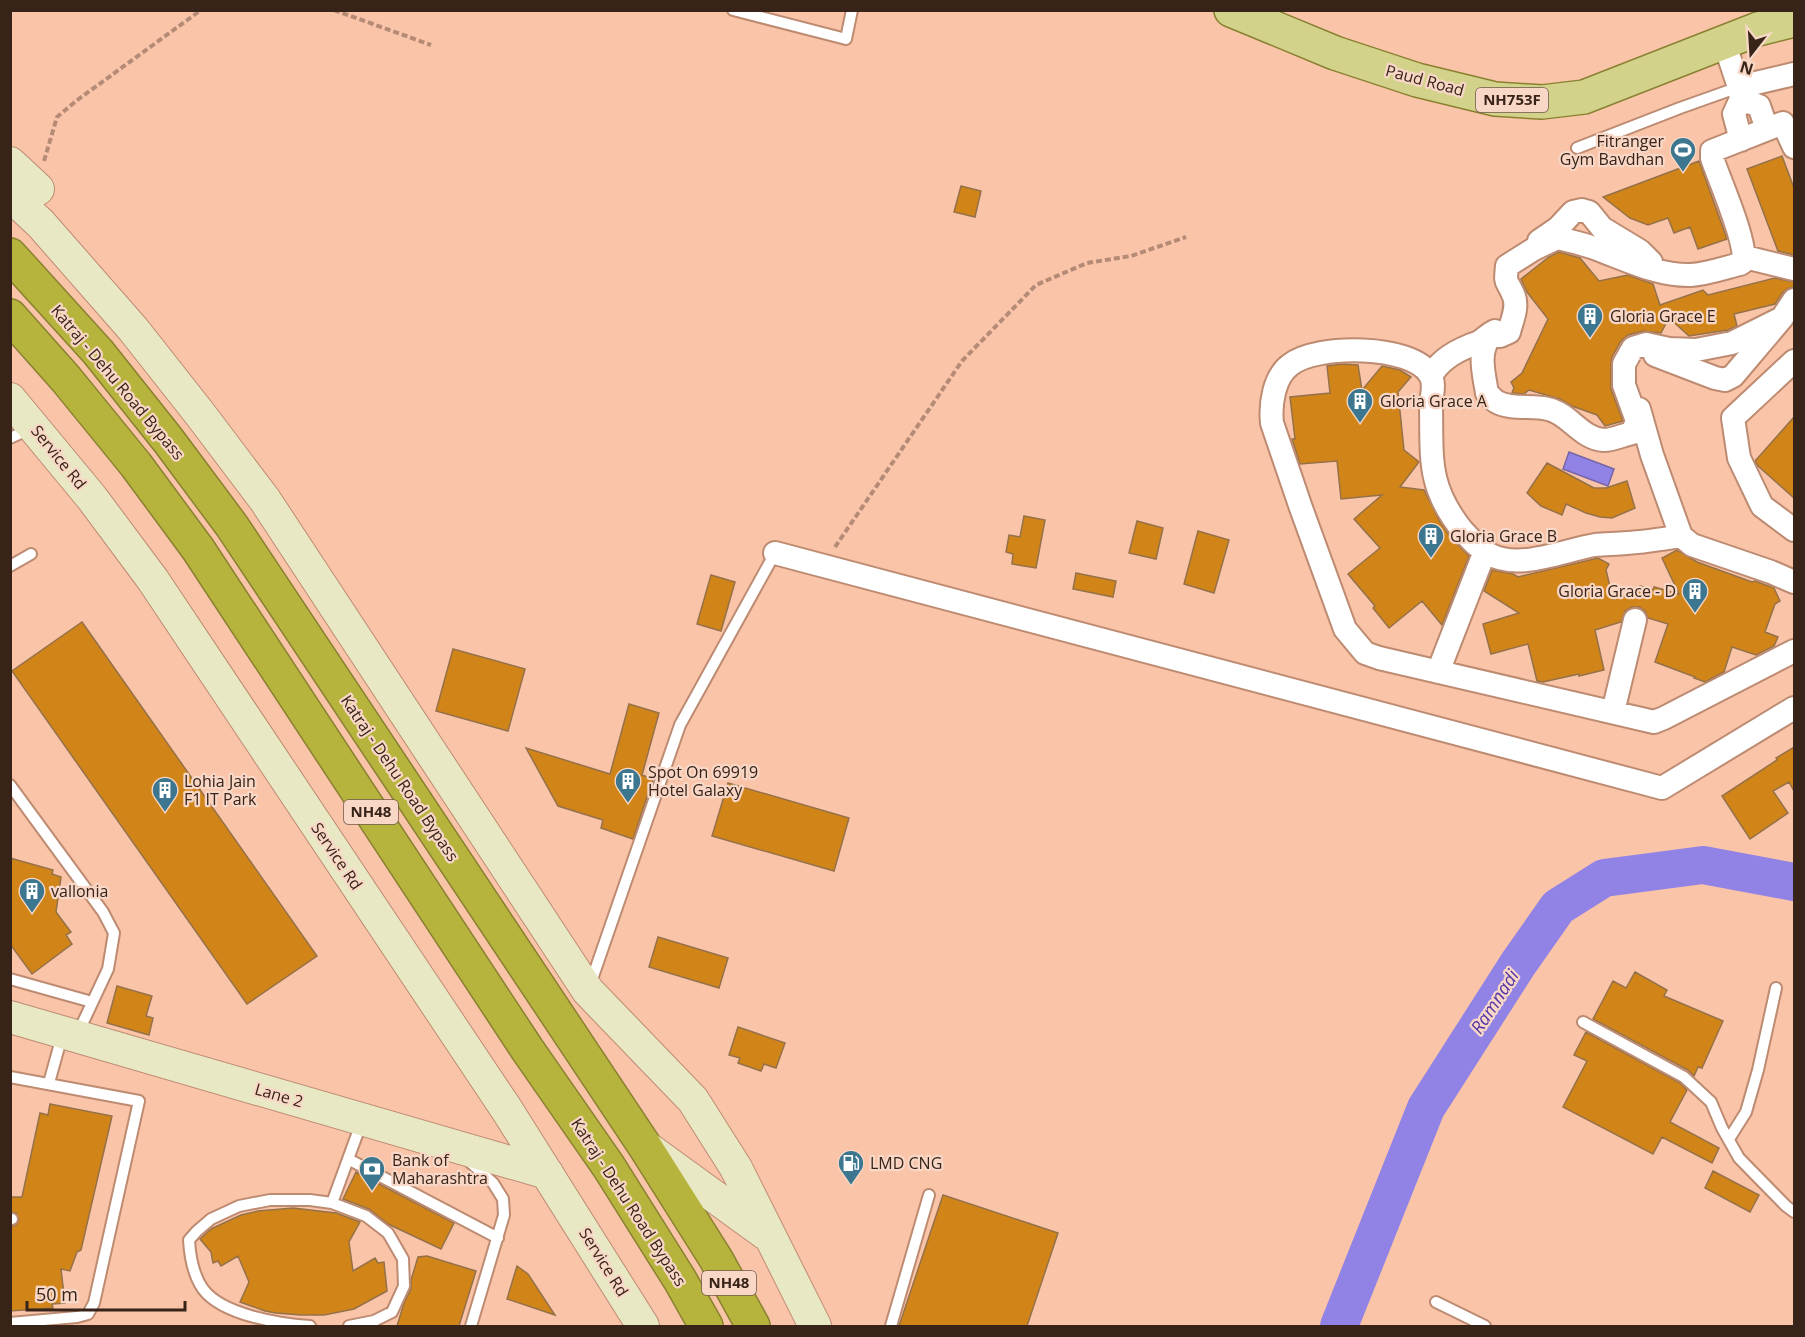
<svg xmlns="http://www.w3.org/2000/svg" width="1805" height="1337" viewBox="0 0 1805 1337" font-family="'Open Sans',sans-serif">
<rect width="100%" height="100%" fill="#fac4a9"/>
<!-- water -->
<path fill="#9182e5" stroke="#7666a8" stroke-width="1.5" d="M1569,452L1614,469L1608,486L1563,469Z"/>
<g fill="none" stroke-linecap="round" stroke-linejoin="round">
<!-- river -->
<path stroke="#9182e5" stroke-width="38" d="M1339,1326L1426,1108L1518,964L1558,907L1604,878L1703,865L1794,882"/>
</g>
<!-- building -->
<path fill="#d18518" stroke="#957149" stroke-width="1.5" d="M1782,156L1794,188V255L1778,251L1747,169Z
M1699,161L1727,239L1698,249L1690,227L1674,233L1668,218L1648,225L1630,218L1603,197Z
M961,186L981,191L975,217L954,212Z
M1559,252L1580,258L1599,281L1628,275L1653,284L1660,305L1703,290L1708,295L1775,278L1794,282V287L1789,288L1783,292L1775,304L1734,314L1737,326L1728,330L1689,336L1669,318L1661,333L1643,331L1628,335L1621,341L1612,357L1611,364V389L1623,421L1605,426L1597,415L1572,406L1560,399L1529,390L1524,394L1512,393L1514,388L1511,382L1522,373L1548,319L1527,292L1521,279L1549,257Z
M1342,364L1358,365L1362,390L1382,366L1400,370L1411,377L1398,392L1404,450L1419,462L1400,487L1424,490L1440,522L1452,539L1469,556L1442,625L1422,601L1389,628L1373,608L1375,606L1348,574L1380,548L1354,519L1382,495L1341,499L1337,461L1300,464L1293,442L1292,439H1295L1290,397L1330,393L1327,366Z
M1794,417V498L1758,466L1755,461Z
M1547,463L1594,488H1606L1627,481L1635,508L1612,518L1600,517L1586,513L1566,504L1562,515L1541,506L1527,493Z
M1024,516L1045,520L1036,568L1012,564L1013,554L1006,552L1009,535L1020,537Z
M1137,521L1163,528L1156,559L1129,553Z
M1198,531L1229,540L1214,593L1184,584Z
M1677,550L1697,562L1752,582L1755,581L1774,588L1780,601L1775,604L1765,632L1778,637L1774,646L1756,655L1732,647L1724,672L1705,682L1694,678L1695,677L1655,662L1668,624L1648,618L1645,611L1639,607H1632L1625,611L1621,622L1595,630L1604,670L1579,676V674L1543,682L1537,681L1528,644L1491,654L1483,624L1519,613L1484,591L1492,570L1513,574L1518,577L1598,558L1609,564L1606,570L1613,599L1638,593L1640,586L1653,590L1654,587L1679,594L1662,558Z
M1076,573L1116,581L1113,597L1073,589Z
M711,575L735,582L721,631L697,624Z
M82,622L317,956L247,1004L12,671Z
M453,649L525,669L508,731L436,711Z
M629,704L659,713L642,775L653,779L633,839L601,828L603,820L558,806L526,748L610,774Z
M1794,747V791L1789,782L1773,791L1788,813L1750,839L1722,796L1777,760L1776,758Z
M728,783L849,818L834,871L712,836Z
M10,858L53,870L52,874L61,877L56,912L71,932L66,935L72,944L32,974L10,944Z
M658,937L728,958L719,988L649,967Z
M1635,972L1667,990L1664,996L1723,1021L1702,1068L1698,1067L1694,1076L1688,1070L1593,1019L1613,981L1626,988Z
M117,986L152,996L146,1016L153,1018L149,1035L107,1023Z
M738,1027L785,1043L776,1068L764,1064L761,1071L738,1063L740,1058L729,1055Z
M1586,1032L1680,1083L1687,1090L1670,1122L1719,1148L1712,1163L1662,1137L1653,1154L1563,1107L1587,1061L1574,1055Z
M50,1104L112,1116L81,1250L77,1252L70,1271L61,1269L65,1303L52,1304L53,1308L10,1311V1227L16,1225L19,1220L16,1213L10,1212V1197H22L40,1113L48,1115Z
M1713,1171L1759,1195L1750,1212L1705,1188Z
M356,1172L454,1223L441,1249L388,1224L369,1209L343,1199Z
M943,1195L1058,1233L1027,1326H899Z
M293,1208L336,1213L360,1222L349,1242L353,1271L375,1258L378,1263L384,1262L387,1291L354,1309L324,1315H301L276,1313L265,1311L240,1302L249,1282L238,1256L221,1266L218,1261L213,1263L211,1252L200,1239L211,1229L241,1215L258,1211Z
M427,1256L476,1271L459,1326H397L404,1303L411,1289V1280L418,1257Z
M517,1266L528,1274L555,1315L507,1299Z"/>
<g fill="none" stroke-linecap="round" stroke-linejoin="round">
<!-- lane casing -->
<g stroke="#bd8b71" stroke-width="14">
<path id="lane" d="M733,10L846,39L852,10
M1577,148L1680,108L1739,87
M10,438L32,428
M10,566L31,554
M10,785L103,912L114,933L108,969L78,1033
M10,979L92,1002
M590,985L680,725L775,553
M1583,1022L1684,1077L1711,1102L1722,1128L1739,1158L1786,1206L1794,1212
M10,1077L139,1101L94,1303L88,1314L77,1317L10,1323
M49,1083L62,1036
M1729,1139L1746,1112L1758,1070L1776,988
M348,1159L498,1238
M470,1162L493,1183L503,1199L504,1215L471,1326
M332,1203L362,1121
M10,1219H12
M1436,1302L1485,1326
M310,1326C280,1324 222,1315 203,1289C193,1275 190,1257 189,1240L197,1231L211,1219L239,1206L270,1200H310L332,1203L366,1216L388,1233L403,1259L404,1286L392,1312L374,1321L349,1326
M891,1326L929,1195"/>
</g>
<!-- street casing -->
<g stroke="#bd8b71" stroke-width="26">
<path id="street" d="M1724,42L1739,87L1741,99L1734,114L1741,140
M1739,87L1794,74
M1741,99L1759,106L1767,129
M1539,241L1558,228L1573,212L1582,210L1589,212L1602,228L1640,251L1651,262
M1745,257L1794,269
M1782,318L1732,343L1696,350L1669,349L1646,344L1633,348L1624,364V385L1637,421L1632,433C1623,435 1613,440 1604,440C1581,439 1569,413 1548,409C1532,405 1512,410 1497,402C1493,400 1490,395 1487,393C1484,374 1477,351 1491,336H1500L1509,332C1512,320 1519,306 1513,294C1506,278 1505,286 1507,266L1534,249L1557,238C1570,241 1584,244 1597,249C1627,260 1658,276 1691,275C1707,274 1724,268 1740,264L1743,262C1748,244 1719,179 1712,158V151L1783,123L1794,147
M1655,355L1715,378L1725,380L1733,376L1782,318L1794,300
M1794,361L1733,418L1739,458L1762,506L1794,530
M1431,376C1439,361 1454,352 1469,346C1472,344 1476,344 1479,342C1485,339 1488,334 1495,331
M1639,409L1652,455L1681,536L1692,545L1771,572L1794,582
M1681,536C1663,539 1645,542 1627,543C1616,544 1606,544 1595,545C1564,550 1519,571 1489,554C1478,548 1470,539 1462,530C1427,486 1432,458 1431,406C1431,396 1436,384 1430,375C1413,344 1315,344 1290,365C1274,377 1270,404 1272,423L1301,508L1345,629L1365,653L1379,658L1654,722L1664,718L1794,651
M775,553L1662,788L1794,708
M1438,672L1485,551
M1613,712L1635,620"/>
</g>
<!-- secondary casing -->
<g stroke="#bd8b71" stroke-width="34">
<path id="secondary" d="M10,163L38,189
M10,195L41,224L133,329L200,414L265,500L588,991L693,1100L736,1168L815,1326
M10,399L92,498L153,580L507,1110L643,1326
M10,1017L547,1173
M646,1147L766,1234"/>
</g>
<!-- primary casing -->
<g stroke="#8a8130" stroke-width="36">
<path id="primary" d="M1231,10L1335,53L1417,80L1495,99L1542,102L1584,97L1758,29L1794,20"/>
</g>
<!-- highway casing -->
<g stroke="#8a8130" stroke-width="36">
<path id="highway" d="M10,255L98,352L168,440L232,526L644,1145L716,1259L753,1326
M10,316L66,379L136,465L198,549L527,1049L609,1167L680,1280L706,1326"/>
</g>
<!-- path -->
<path stroke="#b58b76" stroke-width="4" stroke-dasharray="6 3" stroke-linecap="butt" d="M334,10L431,45
M44,161L57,117L76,101L201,10
M835,547L962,361L1036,285L1087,263L1131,256L1186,237"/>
<!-- lane -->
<use href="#lane" stroke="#fff" stroke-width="10"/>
<!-- street -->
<use href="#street" stroke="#fff" stroke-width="22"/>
<!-- secondary -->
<use href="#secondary" stroke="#e9e8c5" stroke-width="32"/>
<!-- primary -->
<use href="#primary" stroke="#d3d28b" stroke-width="33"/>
<!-- highway -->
<use href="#highway" stroke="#b6b43d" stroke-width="33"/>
</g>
<!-- icons -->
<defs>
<g id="stadium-pin" transform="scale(1.35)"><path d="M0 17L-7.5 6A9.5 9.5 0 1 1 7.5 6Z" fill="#3c768f" stroke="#f8d7c6"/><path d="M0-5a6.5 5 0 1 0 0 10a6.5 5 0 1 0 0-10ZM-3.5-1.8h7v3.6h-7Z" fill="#fff"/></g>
<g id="building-pin" transform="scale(1.35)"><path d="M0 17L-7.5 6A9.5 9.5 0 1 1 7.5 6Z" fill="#3c768f" stroke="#f8d7c6"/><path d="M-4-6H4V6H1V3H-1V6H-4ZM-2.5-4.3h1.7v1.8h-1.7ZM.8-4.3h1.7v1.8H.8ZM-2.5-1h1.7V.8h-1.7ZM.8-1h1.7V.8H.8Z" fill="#fff"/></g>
<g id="fuel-pin" transform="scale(1.35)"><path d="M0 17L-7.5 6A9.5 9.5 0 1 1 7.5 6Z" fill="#3c768f" stroke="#f8d7c6"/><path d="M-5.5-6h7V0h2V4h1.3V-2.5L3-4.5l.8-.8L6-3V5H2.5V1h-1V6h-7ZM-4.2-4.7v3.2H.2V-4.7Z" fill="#fff"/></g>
<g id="bank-pin" transform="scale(1.35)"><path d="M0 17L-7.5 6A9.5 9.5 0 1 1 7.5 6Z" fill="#3c768f" stroke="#f8d7c6"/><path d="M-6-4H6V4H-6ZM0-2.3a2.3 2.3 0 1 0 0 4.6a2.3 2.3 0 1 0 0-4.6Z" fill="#fff"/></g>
</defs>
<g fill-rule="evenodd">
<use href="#stadium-pin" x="1683" y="150"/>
<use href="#building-pin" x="1590" y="316"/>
<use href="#building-pin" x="1360" y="401"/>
<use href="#building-pin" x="1431" y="536"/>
<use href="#building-pin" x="1695" y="591"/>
<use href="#building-pin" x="628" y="781"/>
<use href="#building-pin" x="165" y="790"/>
<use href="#building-pin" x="32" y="891"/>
<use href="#fuel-pin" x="851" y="1163"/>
<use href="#bank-pin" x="372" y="1169"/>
</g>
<g text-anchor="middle" stroke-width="4.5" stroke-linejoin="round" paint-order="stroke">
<!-- shield labels -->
<g fill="#f8d7c6" stroke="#71594c" stroke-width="1.5">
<rect x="1476" y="88" width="72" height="24" rx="4.5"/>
<rect x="344" y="800" width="54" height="24" rx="4.5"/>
<rect x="702" y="1271" width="54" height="24" rx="4.5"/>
</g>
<g font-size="15" font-weight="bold" fill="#372318">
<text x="1512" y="105">NH753F</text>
<text x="371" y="817">NH48</text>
<text x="729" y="1288">NH48</text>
</g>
<!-- street labels -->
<g font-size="16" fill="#372318" stroke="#f8d7c6">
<text transform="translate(1425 80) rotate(15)" y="6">Paud Road</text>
<text transform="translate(118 382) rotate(50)" y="6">Katraj - Dehu Road Bypass</text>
<text transform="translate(59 457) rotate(51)" y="6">Service Rd</text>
<text transform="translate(400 778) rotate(56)" y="6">Katraj - Dehu Road Bypass</text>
<text transform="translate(337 856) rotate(56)" y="6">Service Rd</text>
<text transform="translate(279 1095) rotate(16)" y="6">Lane 2</text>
<text transform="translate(629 1202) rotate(57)" y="6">Katraj - Dehu Road Bypass</text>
<text transform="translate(604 1262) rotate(58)" y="6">Service Rd</text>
</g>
<!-- poi labels -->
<g font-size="16" fill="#372318" stroke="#f8d7c6" text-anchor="start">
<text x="1664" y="147" text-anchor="end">Fitranger<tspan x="1664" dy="18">Gym Bavdhan</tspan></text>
<text x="1610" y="322">Gloria Grace E</text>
<text x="1380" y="407">Gloria Grace A</text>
<text x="1450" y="542">Gloria Grace B</text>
<text x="1676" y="597" text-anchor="end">Gloria Grace - D</text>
<text x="648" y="778">Spot On 69919<tspan x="648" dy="18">Hotel Galaxy</tspan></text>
<text x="184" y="787">Lohia Jain<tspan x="184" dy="18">F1 IT Park</tspan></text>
<text x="51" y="897">vallonia</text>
<text x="392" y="1166">Bank of<tspan x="392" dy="18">Maharashtra</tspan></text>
<text x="870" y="1169">LMD CNG</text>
</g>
<!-- water labels -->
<g font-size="18" font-style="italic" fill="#5336a8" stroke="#f8d7c6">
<text transform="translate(1495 1002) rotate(-57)" y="6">Ramnadi</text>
</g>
</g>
<!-- border -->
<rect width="1805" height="1337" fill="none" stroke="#372318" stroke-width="24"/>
<!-- north arrow -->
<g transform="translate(1751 54) rotate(197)" stroke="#f8d7c6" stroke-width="4.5" paint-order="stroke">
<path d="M0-4.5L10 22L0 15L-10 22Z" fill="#372318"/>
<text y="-9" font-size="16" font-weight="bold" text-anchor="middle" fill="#372318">N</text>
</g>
<!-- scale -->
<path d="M27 1301v9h158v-9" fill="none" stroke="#372318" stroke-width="3"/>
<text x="36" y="1301" font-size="18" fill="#372318" stroke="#f8d7c6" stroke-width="4.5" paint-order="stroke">50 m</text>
</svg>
